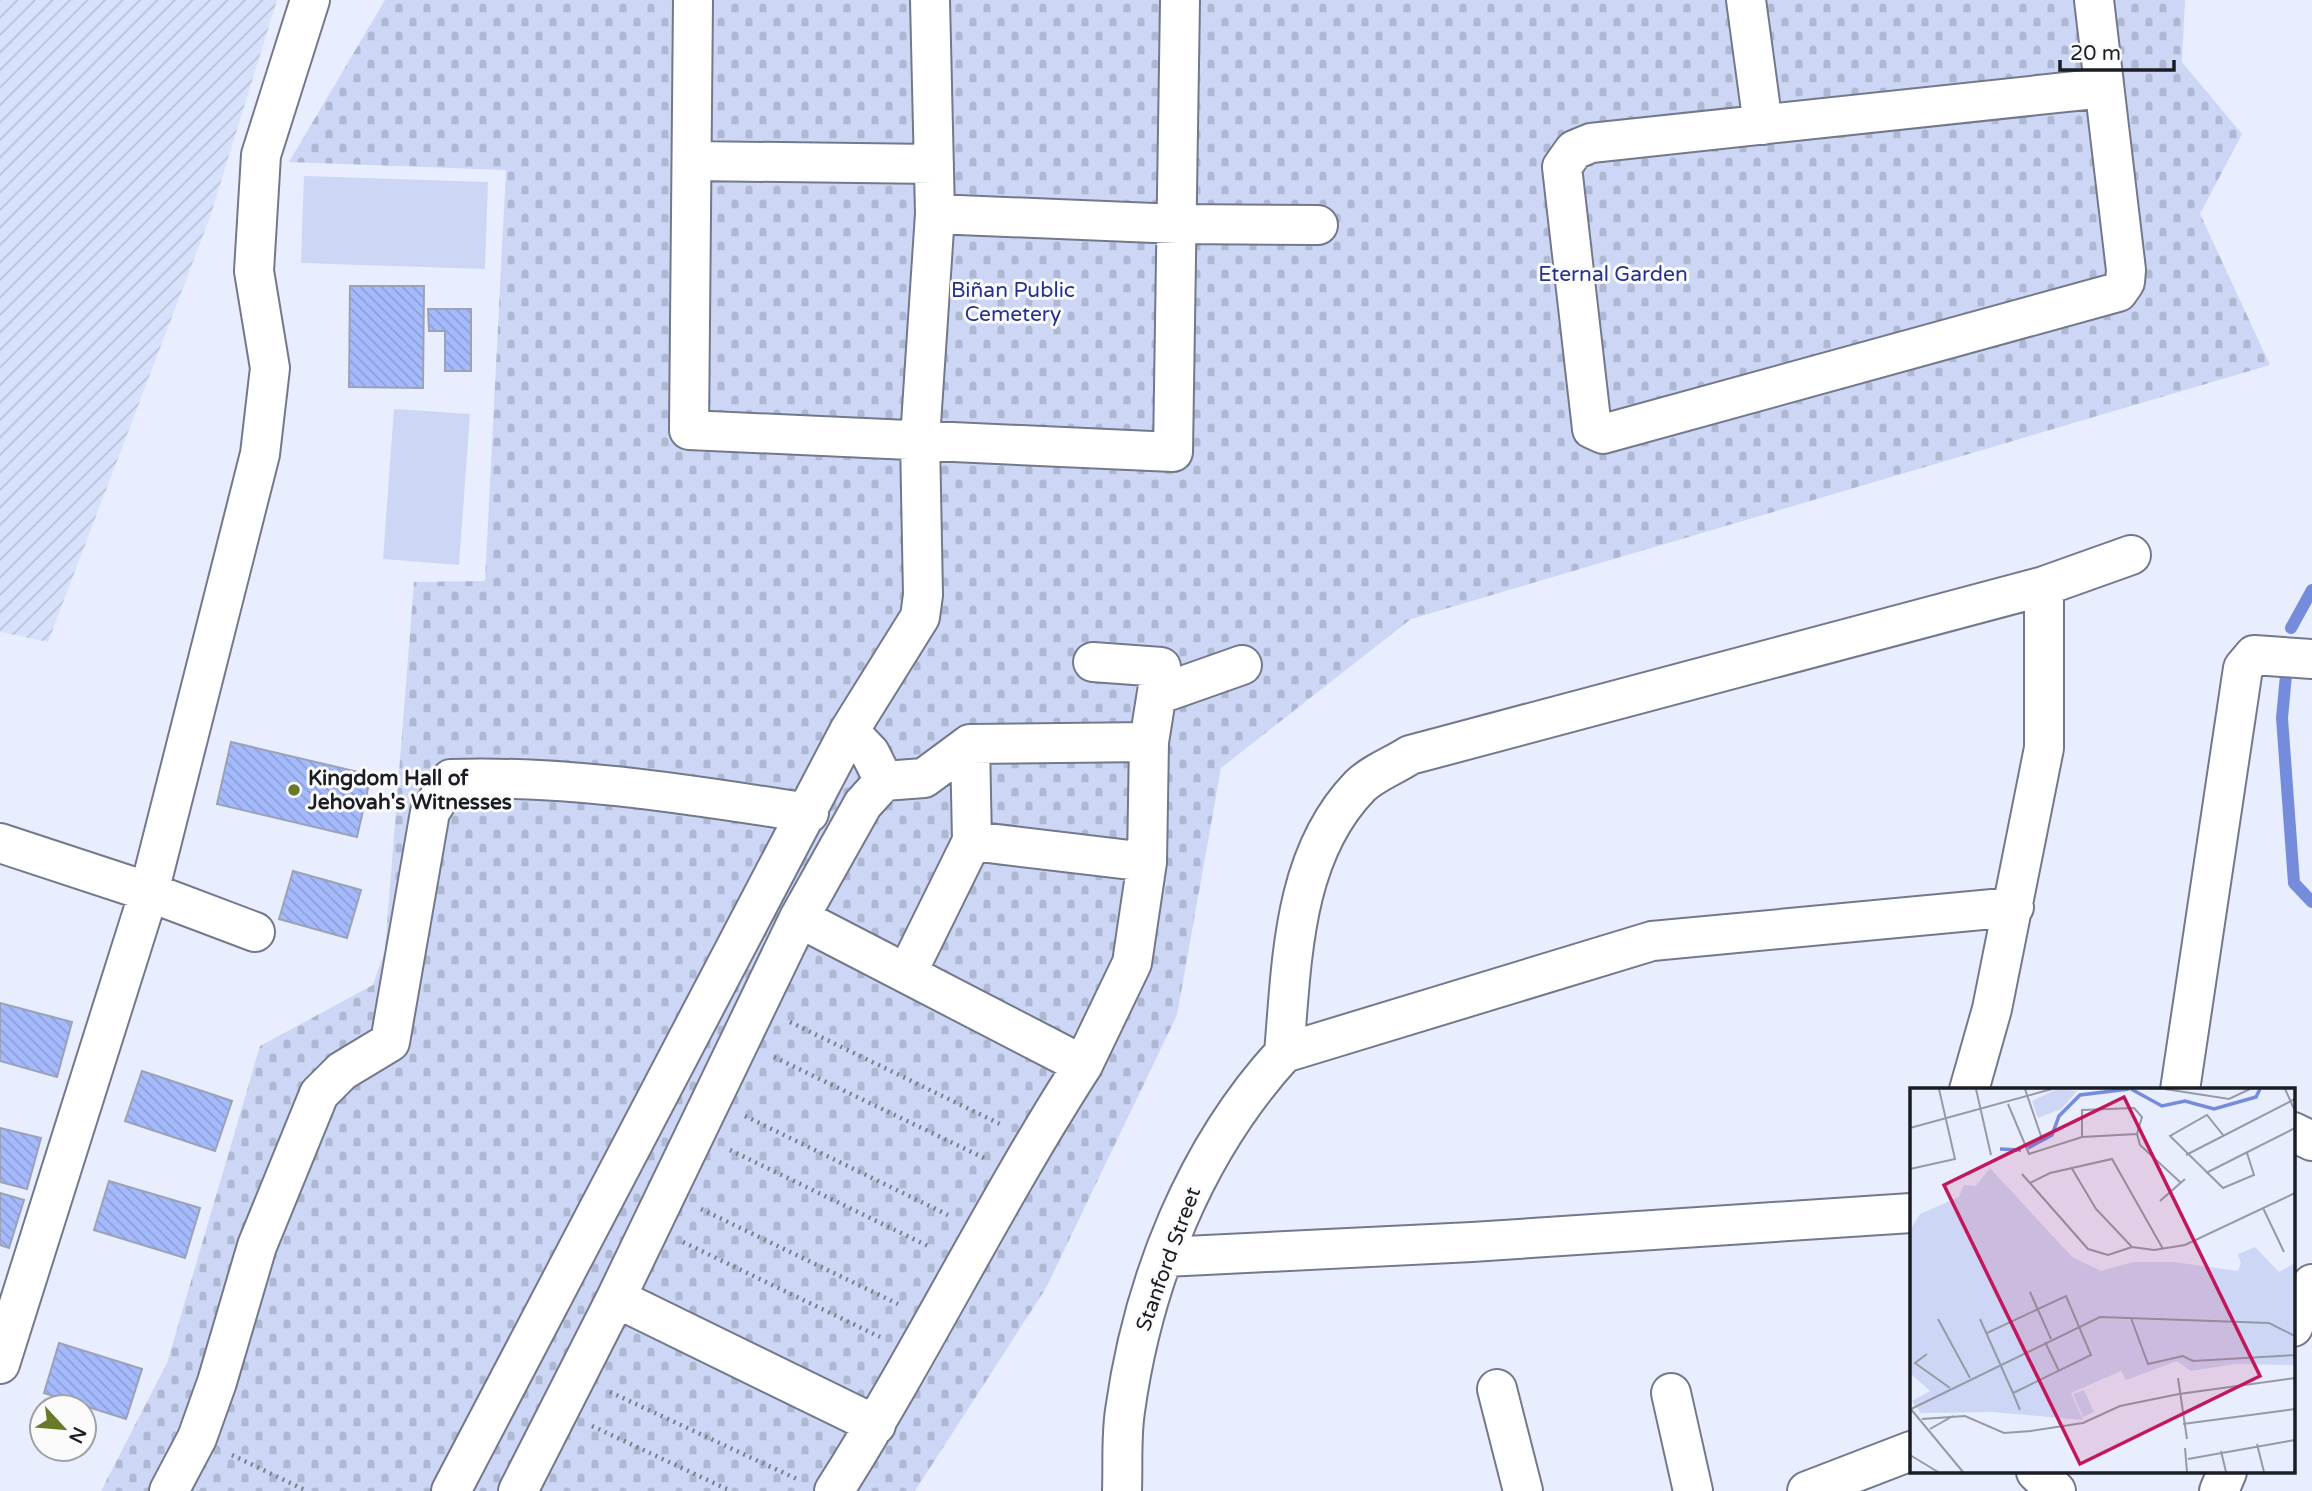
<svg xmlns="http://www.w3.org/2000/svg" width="2312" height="1491" viewBox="0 0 2312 1491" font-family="'Varela Round',sans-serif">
<defs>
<pattern id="industrial-furrows" width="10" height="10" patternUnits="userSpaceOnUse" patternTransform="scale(1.75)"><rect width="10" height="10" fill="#d8e1fb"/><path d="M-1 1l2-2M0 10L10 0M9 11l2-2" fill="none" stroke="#b9c1d7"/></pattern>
<pattern id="cemetery-stones" width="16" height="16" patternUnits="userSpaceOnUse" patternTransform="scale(1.75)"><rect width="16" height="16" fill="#cdd7f5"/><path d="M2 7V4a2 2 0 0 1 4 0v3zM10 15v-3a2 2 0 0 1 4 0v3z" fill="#afb8d2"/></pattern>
<pattern id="building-back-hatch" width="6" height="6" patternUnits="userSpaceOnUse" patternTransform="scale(1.75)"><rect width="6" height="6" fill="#a5bafc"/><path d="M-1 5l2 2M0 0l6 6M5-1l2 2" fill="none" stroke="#8d9fd8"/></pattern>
</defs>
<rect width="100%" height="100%" fill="#e8eefe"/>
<!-- industrial -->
<path fill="url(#industrial-furrows)" d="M0,0H277L210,217L48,642L0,632Z"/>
<!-- cemetery -->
<path fill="url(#cemetery-stones)" d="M385,0H2185L2182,62L2242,134L2200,214L2270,365L1411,619L1221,768L1177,1015L1046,1288L915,1491H101L167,1363L260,1046L373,985L385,950L414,582L485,581L506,170L289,162Z"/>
<!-- pitch -->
<path fill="#cdd7f5" d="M304,176L488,182L485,269L301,263Z
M394,409L470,414L459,565L383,559Z"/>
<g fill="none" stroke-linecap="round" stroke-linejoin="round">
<!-- stream -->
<path stroke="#758cdc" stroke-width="12" d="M2291,628L2312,590
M2286,675L2282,718L2294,883L2312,902"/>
</g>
<!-- building -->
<path fill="url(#building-back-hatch)" stroke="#9ca2b5" stroke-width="2" d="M350,286H424L423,388L349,387Z
M428,309H471V371H445V331H429Z
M231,742L371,775L357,837L217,804Z
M293,871L361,890L347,938L279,919Z
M0,1003L72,1022L57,1077L0,1061Z
M142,1071L232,1101L215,1151L125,1121Z
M0,1128L41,1138L27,1189L0,1182Z
M109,1181L200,1208L185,1258L94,1230Z
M0,1193L24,1200L9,1248L0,1245Z
M59,1343L142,1369L126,1419L44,1393Z"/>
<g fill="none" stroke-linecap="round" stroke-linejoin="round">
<!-- minor casing -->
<g stroke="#73798b" stroke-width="42">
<path id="minor" d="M693,0L689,430L1173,452L1180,0
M1746,0L1763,125
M2094,0L2126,270L2125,282L2118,292L1603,434L1592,429L1562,167L1574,150L1591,143L2104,88
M693,161L934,164
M935,214L1178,224L1318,225
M1093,662L1161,667L1149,742
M1157,695L1242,665
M849,731L870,753L884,781L924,778L970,744L1149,742L1147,862L1132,963L1083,1065
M972,841L1147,862
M0,843L149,892L255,932
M799,918L1083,1065C994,1203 922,1352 834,1491
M907,973L972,841L970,744
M1284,1053C1292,962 1292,856 1360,786C1373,773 1395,765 1410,755L2044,586L2131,555
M1284,1053L1652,941L2014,907
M1969,1090L1992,1009L2044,748V586
M2180,1090L2243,668L2254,655L2312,659
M2293,1132L2312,1141
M1165,1257L1472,1242L1911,1213
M616,1298L876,1425
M2293,1327L2312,1284
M0,1364L149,892L260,454L270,368L254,271L261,155L310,0
M1497,1389L1523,1491
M1671,1393L1693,1491
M2036,1472L2056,1491
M169,1491L197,1438L217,1382L257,1246L319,1094L342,1071L390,1042L430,812L451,779C571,775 691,795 809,813
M451,1491L849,731L920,617L923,595L920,439L935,214L930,0
M518,1491L616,1298L799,918L863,804L884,781
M1122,1491C1123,1465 1121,1437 1125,1411C1143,1281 1195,1150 1284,1053
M1807,1491L1911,1451
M2219,1491L2227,1472"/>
</g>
<!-- path -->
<path stroke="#7d808c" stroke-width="4.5" stroke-dasharray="2 5" stroke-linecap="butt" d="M790,1022L1002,1125
M774,1057L984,1158
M745,1116L948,1215
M730,1150L930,1247
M701,1209L898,1304
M683,1242L880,1337
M610,1392L799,1480
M592,1426L731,1491
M232,1455L307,1491"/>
<!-- minor -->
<use href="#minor" stroke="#fff" stroke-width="38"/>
</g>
<!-- markers -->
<circle fill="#687928" stroke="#fbfbfb" stroke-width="2.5" cx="294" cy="790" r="7"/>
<g text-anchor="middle" stroke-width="6" stroke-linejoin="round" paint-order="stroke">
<!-- park labels -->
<g font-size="21" fill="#24328e" stroke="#fbfbfb">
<text x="1613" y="281">Eternal Garden</text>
<text x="1013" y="297">Biñan Public<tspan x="1013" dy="24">Cemetery</tspan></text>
</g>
<!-- poi labels -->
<g font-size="21" font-weight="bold" fill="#1b1d24" stroke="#fbfbfb" text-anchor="start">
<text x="308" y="785">Kingdom Hall of<tspan x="308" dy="24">Jehovah's Witnesses</tspan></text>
</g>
<!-- street labels -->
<g font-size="21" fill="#1b1d24" stroke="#fbfbfb">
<text transform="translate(1168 1259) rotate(-70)" y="7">Stanford Street</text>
</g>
</g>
<!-- overview -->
<g transform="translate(1910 1088)">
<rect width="385" height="385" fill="#e8eefe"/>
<path d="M147,1L167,3L151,21L128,30L122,13Z" fill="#cdd7f5"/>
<path d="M80,80L162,169L191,183L223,174H264L328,183L331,175L328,166L345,159L369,184L385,175V277L325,276L281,283L267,273L216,292L211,283L161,305L173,332L81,324L11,325L2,313L20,303L0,285V142L10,126L49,109L54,97L66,98Z" fill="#cdd7f5"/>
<path d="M174,302L184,324L173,329L163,306Z" fill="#cdd7f5"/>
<path fill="none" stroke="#758cdc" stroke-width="3.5" d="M221,1L252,18L275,13L304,21L346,9L350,1M118,60L142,47L149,28L170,7L219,1M90,61L111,62"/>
<path fill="none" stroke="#969aa7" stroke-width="2" d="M66,1L81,67M115,1L131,48M255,1L319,11L340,1M375,1L385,23M98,16L119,66L172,49L227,46M0,40L142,1M313,47L297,27L260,48L313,100L344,87L337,65M172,49V22L224,20L232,29L227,46L230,57L271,95M276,67L385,11M161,79L186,121L222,159M0,81L45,71L29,1M296,85L385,40M112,86L178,161L198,167L222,159M120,95L140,85L202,71L253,161M250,113L275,91M353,120L374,164M222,159L244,162L275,157L385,105M120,204L141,251M221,230L238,276L273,268L283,273L385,267M28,231L60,290M70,231L103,305M77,245L156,208L181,267L103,305L110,322M135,254L149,283M17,266L5,275L40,300M268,290L277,351M0,320L53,384M1,321L190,229L359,235L385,248L384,271M12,331L55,328L94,345L121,343L173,335L210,318L269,306L385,290M273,336L385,321M20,341L43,328M347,356L354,384M275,360L277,384M311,363L316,384M0,367L28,384M278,371L385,352"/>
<path fill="#c2185b" fill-opacity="0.15" stroke="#c2185b" stroke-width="3.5" d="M214,9L350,288L170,376L34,97Z"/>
<rect width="385" height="385" fill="none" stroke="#1b1d24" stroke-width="3.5"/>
</g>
<!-- north arrow -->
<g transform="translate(63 1428) rotate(116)"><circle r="33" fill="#fbfbfb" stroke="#a1a2a5" stroke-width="2"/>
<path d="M0-5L12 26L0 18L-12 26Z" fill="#687928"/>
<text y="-10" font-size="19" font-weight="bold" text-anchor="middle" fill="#1b1d24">N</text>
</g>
<!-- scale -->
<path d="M2060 60v10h114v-10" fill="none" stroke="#1b1d24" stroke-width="3.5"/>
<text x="2070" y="60" font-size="21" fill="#1b1d24" stroke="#fbfbfb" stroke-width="5" paint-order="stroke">20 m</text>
</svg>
